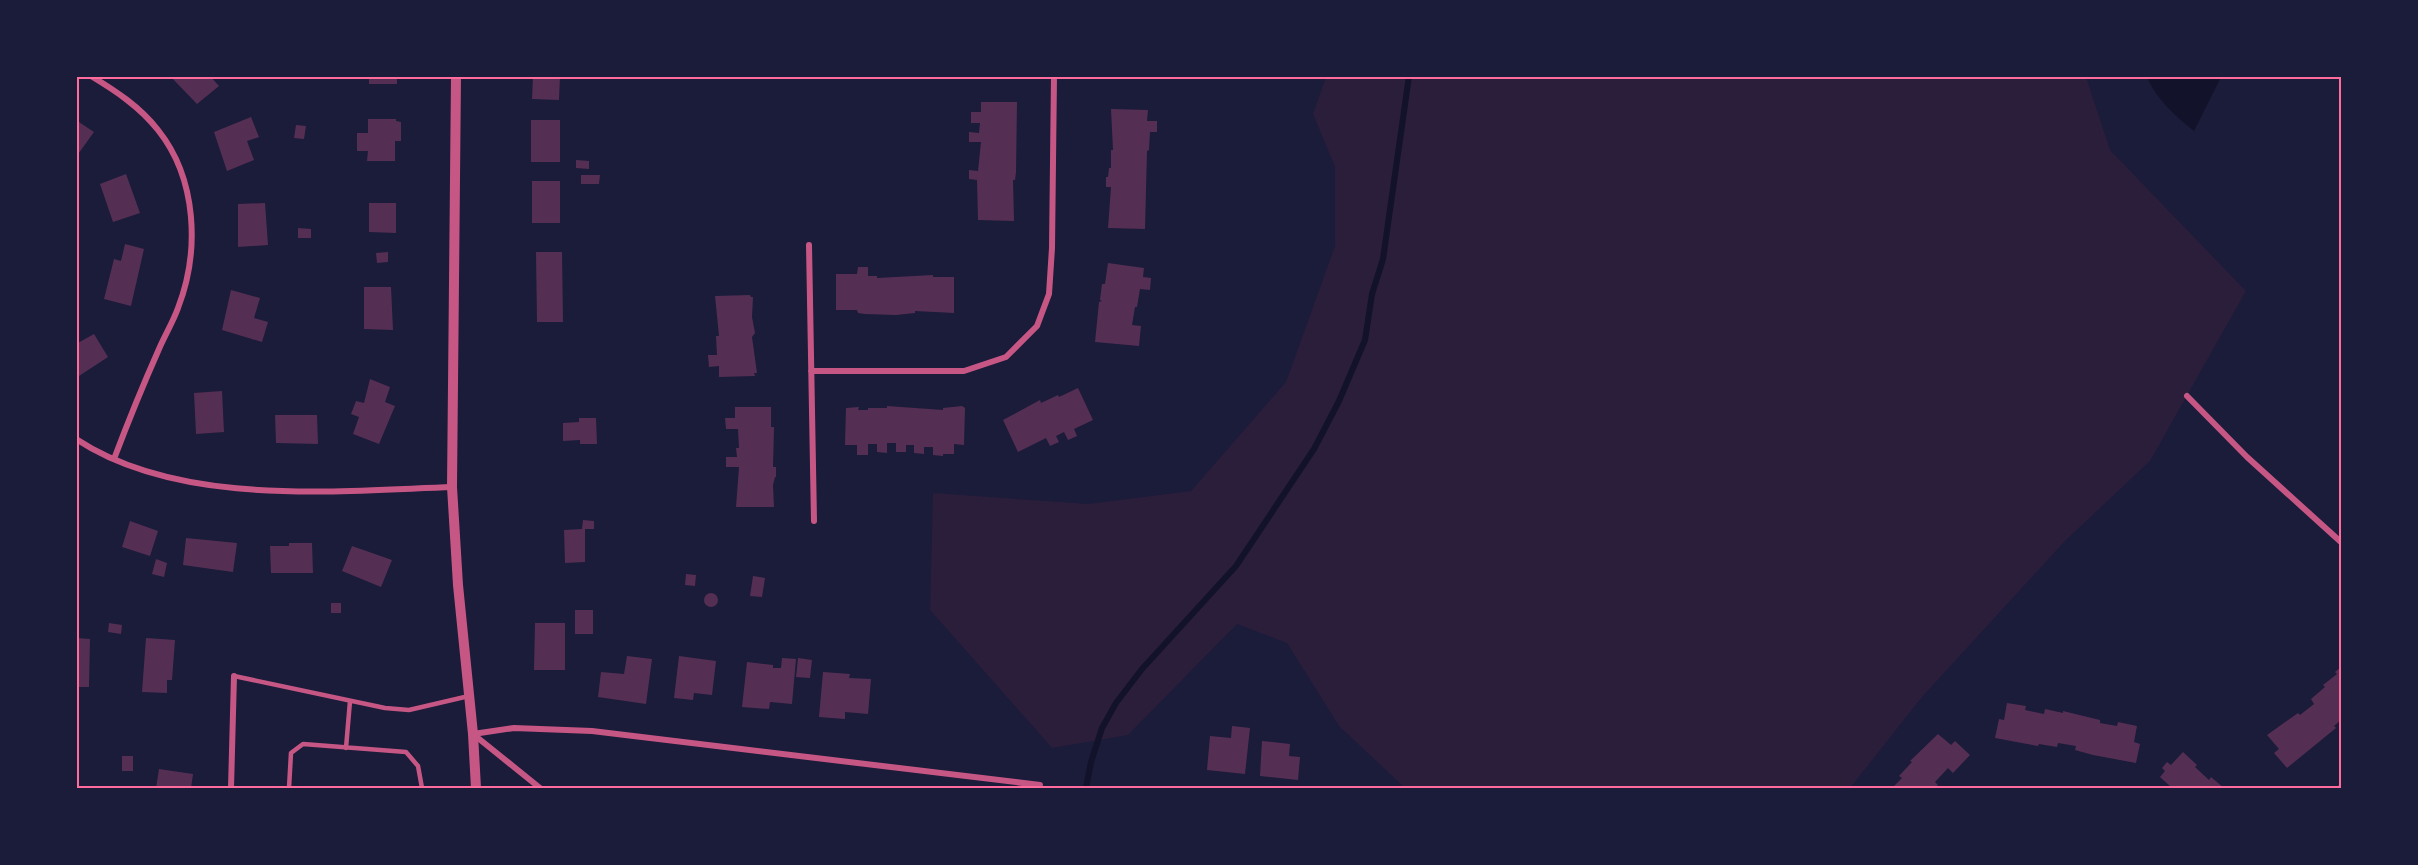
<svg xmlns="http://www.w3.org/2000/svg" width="2418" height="865" viewBox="0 0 2418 865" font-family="'Space Grotesk',sans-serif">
<rect width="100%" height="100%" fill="#1b1b3a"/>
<!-- green -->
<path fill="#2a1e3b" d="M1326,77H2086L2110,150L2246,291L2150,461L2065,541L1922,697L1850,788H1405L1339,726L1287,643L1237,624L1128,735L1052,748L930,610L933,493L1088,504L1191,491L1286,382L1335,246V167L1313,114Z"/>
<!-- water -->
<path fill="#12122b" d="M2147,77V76L2221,77L2194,131C2176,117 2156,99 2147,77Z"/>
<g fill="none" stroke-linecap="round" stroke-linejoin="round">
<!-- stream -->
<path stroke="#12122b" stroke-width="6" d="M1086,788L1091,762L1102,728L1116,703L1142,669L1236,566L1314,449L1339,401L1365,340L1372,294L1383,259L1409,76"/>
</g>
<!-- building -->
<path fill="#542f53" d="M170,76H210L219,86L197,104Z
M369,76H397V84H369Z
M533,76H560L559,100L532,99Z
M981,102H1017L1016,172L1015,180H1013L1014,221L978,220L977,180L969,179V170L978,171L981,142H969V132L979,133L980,123H971V112H981Z
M1111,109L1148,110L1147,121H1157V132H1150L1149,150L1147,151L1145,229L1108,228L1111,187H1106V177H1108L1109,168H1111V150H1113Z
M251,117L259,137L247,141L254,160L227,171L214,132Z
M368,119H396V121L401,122V141H395V161H367L368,151H357V133H368Z
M76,120L94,132L76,157Z
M531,120H560V162H531Z
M296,125L306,126L304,139L294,138Z
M576,160L589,161V169L576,168Z
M126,174L140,213L113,222L100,184Z
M581,175H600L599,184H581Z
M532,181H560V223H532Z
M265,203L268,245L238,247V204Z
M369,203H396V233L369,232Z
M298,228L311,229V238H298Z
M125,244L144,249L131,306L104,299L114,259L121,261Z
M388,252V262L377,263L376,253Z
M536,252H562L563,322H537Z
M1108,263L1144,268L1143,277L1151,278L1150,290L1140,289L1137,307H1135L1132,325L1141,326L1139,346L1095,342L1099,302L1102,301L1100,300L1102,284H1105Z
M858,267H868V276H877V278L933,275V277H954V313L915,311V313L896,315L865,314L858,313L857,310H836V274H857Z
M364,287H391L393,330L364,329Z
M231,290L260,298L254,318L268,322L262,342L222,330Z
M750,295L751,297H753L752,317L755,333L752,337L757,373H754L755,376L719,377V366L709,367L708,355H717L716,336H719L715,296Z
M94,334L108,357L76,378V344Z
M370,379L390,387L385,402L395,406L379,444L353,434L359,417L351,414L356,401L364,403Z
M1078,388L1093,420L1074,429L1077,436L1068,440L1064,432L1056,436L1059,442L1050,446L1046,438L1018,452L1003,420L1040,400L1041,403L1058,395L1059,397Z
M222,391L224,432L196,434L194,393Z
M887,406L943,410V408L962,406L965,408L964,445L954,444V454H943V456L933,455V447H924V454L914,453V445H906V452H896V443H887V453L877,452V444H868V455H857V445H845L846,408L859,407L858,410H868V408H887Z
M735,407H771V427H774L773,467H776V477H775L773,485L774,507H736L739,467H726V457H737L736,448H739L738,429H726L725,418H735Z
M275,415H317L318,444L276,443Z
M579,418H596L597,444H580V440L563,441V423L579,422Z
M583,520L594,521V529H585V562L565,563L564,530L582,529Z
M130,521L158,531L150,556L122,547Z
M186,538L237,543L233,572L183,565Z
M289,543H312L313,573H271L270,546H289Z
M352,546L392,560L381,587L342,571Z
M156,559L167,563L164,577L152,574Z
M686,574L696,575L695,586L685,585Z
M753,576L765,578L762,597L750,596Z
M704 600a7 7 0 1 1 14 0a7 7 0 1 1-14 0Z
M331,603H341V613H331Z
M575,610H593V634H575Z
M109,623L122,625L121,634L108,632Z
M535,623H565V670H534Z
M76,638L90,639L89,687H76Z
M146,638L175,640L172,680H167V693L142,692Z
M627,656L652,659L646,704L598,697L601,672L624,674Z
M679,656L716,661L712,695L694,693L693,700L674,698Z
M782,658L796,659L792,704L770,702L769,709L742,707L747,662L773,665V668H781Z
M798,658L812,660L810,678L796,677Z
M2342,666V719L2334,726L2336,728L2287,768L2274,753L2279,749L2267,735L2298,713L2300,715L2314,704L2311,699L2325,687L2323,685L2337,674L2335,672Z
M823,672L850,674L849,678L871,679L868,714L845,712V719L819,717Z
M2007,703L2026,706L2025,710L2044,714L2045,709L2063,713V711L2100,720V723L2117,726L2118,722L2137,726L2134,742L2140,744L2136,763L2093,755L2075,750L2076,746L2058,743L2057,747L2039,744L2038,746L1995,738L1999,719L2004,720Z
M1232,726L1250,728L1245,774L1207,770L1210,736L1231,738Z
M1938,734L1951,745L1955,741L1970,755L1953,773L1948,768L1935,782L1938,785L1934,788H1892L1902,778L1899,776L1912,762L1910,761Z
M1262,741L1290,744L1289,756L1300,757L1298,780L1260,776Z
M2183,752L2197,765L2195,767L2209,780L2211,777L2224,788H2172L2160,777L2165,771L2162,768L2167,762L2171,765Z
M122,756H133V771H122Z
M159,769L193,774L191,788H156Z"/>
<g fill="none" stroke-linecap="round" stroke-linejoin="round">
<!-- service -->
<path stroke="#c65784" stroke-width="4.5" d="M234,676L385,708L409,710L469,696
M346,748L350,701
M289,788L291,753L303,744L406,752L418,766L422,788
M2339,788L2342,786"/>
<!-- minor -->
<path stroke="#c65784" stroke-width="6" d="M91,76C116,91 140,107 158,130C197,179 200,251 178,308C173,322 165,335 159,349C143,385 128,422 114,459
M809,245L814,521
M811,371H964L1006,357L1037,326L1049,294L1052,248L1054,76
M2187,396L2247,457L2342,543
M76,439C179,507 335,491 452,487
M473,734L514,728L592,731L1040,785
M473,734L540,788
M231,788L234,676"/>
<!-- tertiary -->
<path stroke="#c65784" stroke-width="10" d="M456,76L452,487L458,585L473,734L476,788"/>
</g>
<!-- border -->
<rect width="2418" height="865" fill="none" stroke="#1b1b3a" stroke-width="156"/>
<rect x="78" y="78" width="2262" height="709" fill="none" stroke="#ff6b9d" stroke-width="2"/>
</svg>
